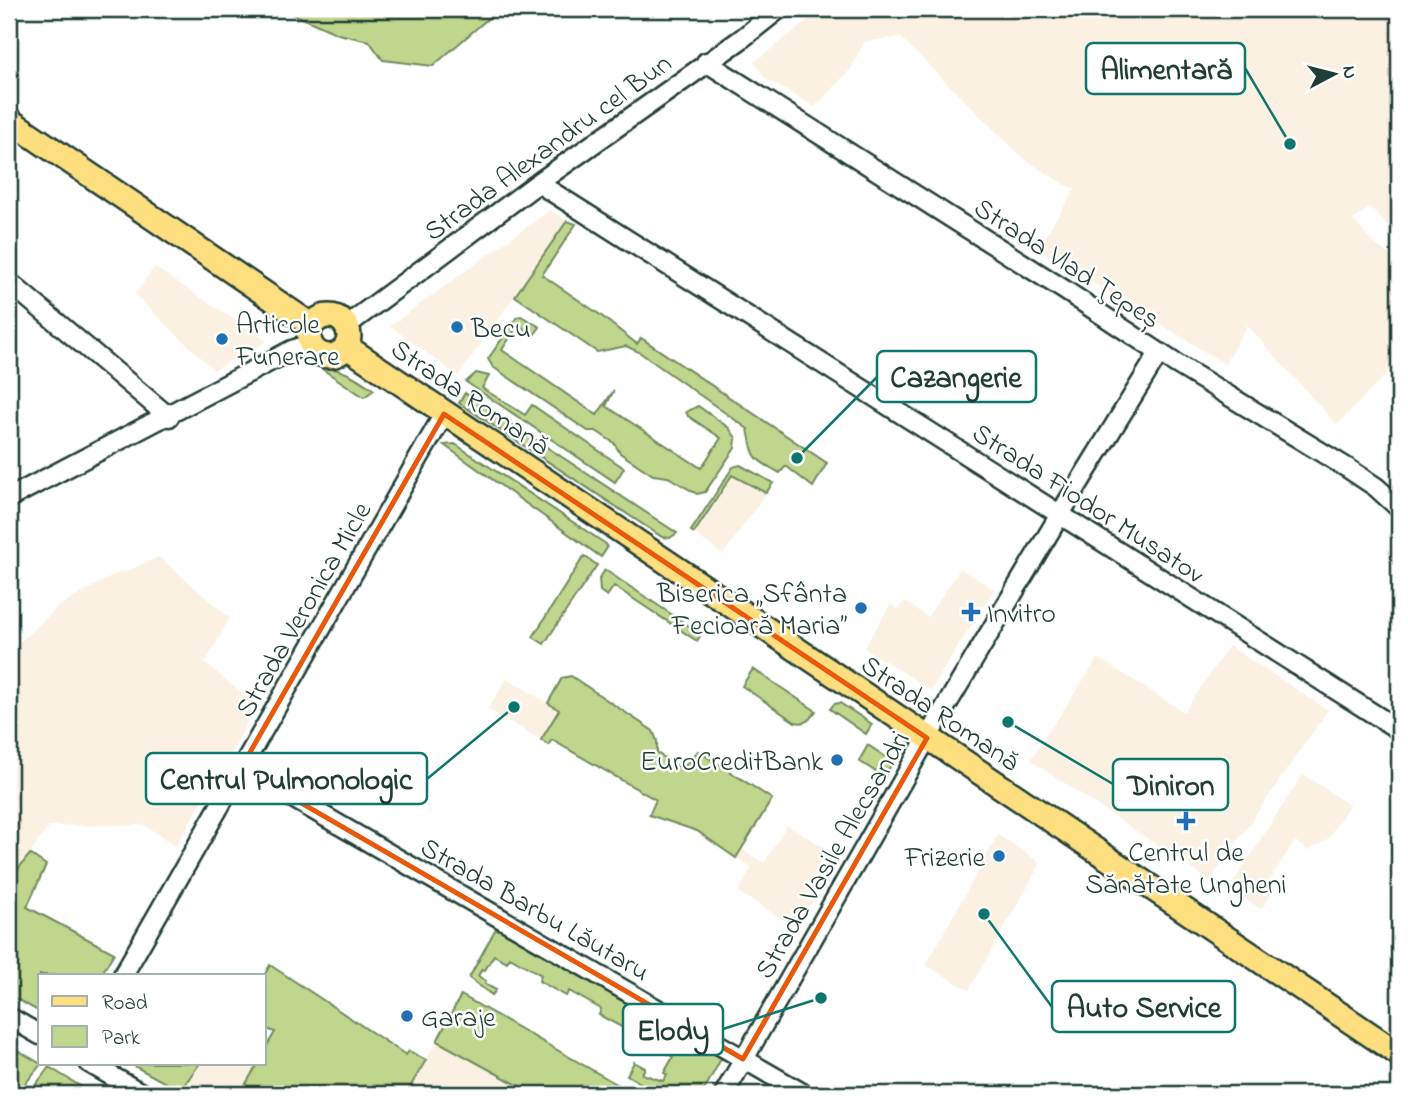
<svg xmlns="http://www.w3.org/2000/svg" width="1408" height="1103" viewBox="0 0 1408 1103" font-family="'Indie Flower',sans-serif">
<rect width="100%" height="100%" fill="#fff"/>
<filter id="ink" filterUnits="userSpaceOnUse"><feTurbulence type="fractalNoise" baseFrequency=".0143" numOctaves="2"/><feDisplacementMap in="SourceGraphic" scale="14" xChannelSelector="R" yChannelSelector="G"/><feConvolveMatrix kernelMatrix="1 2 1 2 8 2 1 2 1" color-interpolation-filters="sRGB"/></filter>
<g filter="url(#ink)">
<!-- built -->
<path fill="#faf1e3" d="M823,9H1399V237L1370,207L1353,220L1374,244L1389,254L1399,266V361L1337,425L1247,325L1225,364L1037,248L1076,188L1068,187L1023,158L900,37L864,42L851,69L815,107L766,79L754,62Z
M550,210L567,221L458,376L390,326Z
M154,267L267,341L214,370L135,295Z
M732,475L766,493L723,555L694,533Z
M159,557L230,618L205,663L256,705L231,753L176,846L144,825L50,826L9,880V652L59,606L121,571L123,573Z
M960,569L994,589L931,690L864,648L891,604L898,609L904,601L928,617Z
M1229,646L1328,710L1210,881L1030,760L1098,658L1184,712Z
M507,678L559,710L541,740L488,709Z
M1303,774L1349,805L1328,839L1308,851L1295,841L1265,887L1272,893L1261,909L1229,889Z
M787,825L839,856L797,928L738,892L752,867L736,858L741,849L764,863Z
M998,835L1041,863L969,990L926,965Z
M437,1041L534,1094H406Z
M200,1063H258L240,1094H185L180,1091Z"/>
<!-- green -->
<path fill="#c0d68c" stroke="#708a60" stroke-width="2" d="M282,9H499L433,66L383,60L369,41L338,34Z
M567,221L576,224L542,275L599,314L637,344L641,338L827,463L813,487L786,466L780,473C752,458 754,459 748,429L639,352L626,346L597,352L515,296Z
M521,316L540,327L534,335L518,325L502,350L597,415L614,390L606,406L701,468L721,438L688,416L686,412L698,406L729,428L736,438L735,448L705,492L697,494L668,477L653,475L620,453L614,443L596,431H588L493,367L488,359L517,317Z
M319,367C342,368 356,377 374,390L364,397Z
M476,373L489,376L482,388L525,415L532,405L624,468L615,482L466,382Z
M465,393L677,533L670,538L662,537L459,403Z
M455,444L606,544L607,548L601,557L444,445Z
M740,465L773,483L766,493L732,475L694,533L691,531L733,467Z
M584,556L597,565L544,644L533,637Z
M605,570L701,634L697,641L614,586L607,596L600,591L599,579Z
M753,669L816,711C810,719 806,725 795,722L742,686Z
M571,676L653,731L657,741V753L682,769L698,751L772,799L736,858L697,831L649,815L656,800L552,740L548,745L541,740L559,710L548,703L562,678Z
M840,703L872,724L866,734L830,709L834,704Z
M868,745L893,762L884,777L859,761Z
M30,854L46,865L27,907L114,953L101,975H40V1012L9,995V880Z
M503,929L722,1057L702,1094H659L627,1075L634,1062L645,1068L642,1074L663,1081L667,1075L664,1073L673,1057L660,1049L662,1044L630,1026L627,1030L599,1015L601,1009L569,991L566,996L539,981L541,975L510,957L507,962L494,955L485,970L482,969L478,976L486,981L485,984L496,990L492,995L469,978L495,930Z
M270,965L406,1055L409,1051L426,1060L406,1094H240L258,1063H264V1051L275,1032L264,1028V976Z
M461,995L634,1094H534L437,1041Z
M9,1045L41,1064L17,1094H9Z
M129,1063H200L180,1091Z
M49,1067L93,1094H29Z"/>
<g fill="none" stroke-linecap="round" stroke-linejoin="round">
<!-- minor casing -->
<g stroke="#1f3d34" stroke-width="23">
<path id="minor" d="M706,62L1063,289L1175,363L1349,469L1376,487L1399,508
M538,183L1399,730
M9,282L169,417
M346,326L538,183L740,40L779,9
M9,498L292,350L309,344
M241,768L804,1094
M123,975L444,414
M9,1017L40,1035
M89,1063L143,1094
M724,1094L927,738L1068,501L1159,353"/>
</g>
<!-- major casing -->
<g stroke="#1f3d34" stroke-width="28">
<path id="major" d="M9,120L311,325
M309 336a20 20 0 1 1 40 0a20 20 0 1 1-40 0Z
M347,347L1399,1054"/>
</g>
<!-- minor -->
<use href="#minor" stroke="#fff" stroke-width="18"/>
<!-- major -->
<use href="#major" stroke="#fedf80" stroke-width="23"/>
</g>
</g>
<!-- marked area -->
<path fill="none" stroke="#e8590c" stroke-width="5" stroke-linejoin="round" d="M444,414L927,738L743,1059L241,768Z"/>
<!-- markers -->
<g fill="#1f6fb2" stroke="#fff" stroke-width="2.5">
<circle cx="457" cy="327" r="7"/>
<circle cx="222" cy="339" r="7"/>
<circle cx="861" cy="608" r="7"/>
<path d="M967.5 601.5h7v7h7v7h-7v7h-7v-7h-7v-7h7z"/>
<circle cx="837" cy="760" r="7"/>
<path d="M1182.5 810.5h7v7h7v7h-7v7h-7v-7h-7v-7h7z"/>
<circle cx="999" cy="856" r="7"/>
<circle cx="407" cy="1016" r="7"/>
</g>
<g text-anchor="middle" stroke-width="5" stroke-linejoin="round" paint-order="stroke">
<!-- street labels -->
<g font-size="28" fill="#1f3d34" stroke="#fff">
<text transform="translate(547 146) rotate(-36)" y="10">Strada Alexandru cel Bun</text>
<text transform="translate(1068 262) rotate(33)" y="10">Strada Vlad Ţepeș</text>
<text transform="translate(471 396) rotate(34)" y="10">Strada Romană</text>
<text transform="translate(1089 502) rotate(33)" y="10">Strada Fiodor Musatov</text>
<text transform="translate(302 609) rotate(-60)" y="10">Strada Veronica Micle</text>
<text transform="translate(941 712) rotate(34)" y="10">Strada Romană</text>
<text transform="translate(831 854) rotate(-60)" y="10">Strada Vasile Alecsandri</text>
<text transform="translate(536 908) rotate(30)" y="10">Strada Barbu Lăutaru</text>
</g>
<!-- poi labels -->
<g font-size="28" fill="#1f3d34" stroke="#fff" text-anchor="start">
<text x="236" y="333">Articole<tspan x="236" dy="32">Funerare</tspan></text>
<text x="471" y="337">Becu</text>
<text x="847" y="602" text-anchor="end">Biserica „Sfânta<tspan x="847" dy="32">Fecioară Maria”</tspan></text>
<text x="987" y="622">Invitro</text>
<text x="823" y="770" text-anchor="end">EuroCreditBank</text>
<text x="1186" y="861" text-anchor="middle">Centrul de<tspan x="1186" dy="32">Sănătate Ungheni</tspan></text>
<text x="985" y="866" text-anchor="end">Frizerie</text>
<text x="421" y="1026">Garaje</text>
</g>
</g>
<!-- callouts -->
<path fill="none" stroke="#0f766e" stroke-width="2.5" d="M1290 144L1245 68M797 458L877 377M514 707L427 779M1008 722L1113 784M984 914L1052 1007M821 998L723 1029"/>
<g fill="#0f766e" stroke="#fff" stroke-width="2.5">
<circle cx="1290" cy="144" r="7"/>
<circle cx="797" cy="458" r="7"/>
<circle cx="514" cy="707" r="7"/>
<circle cx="1008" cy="722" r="7"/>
<circle cx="984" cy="914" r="7"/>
<circle cx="821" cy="998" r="7"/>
</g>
<g fill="#fff" stroke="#0f766e" stroke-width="2.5">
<rect x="1086" y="43" width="159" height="51" rx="7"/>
<rect x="877" y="351" width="159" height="51" rx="7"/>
<rect x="146" y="753" width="281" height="51" rx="7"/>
<rect x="1113" y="759" width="115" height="51" rx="7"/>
<rect x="1052" y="981" width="183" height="51" rx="7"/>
<rect x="623" y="1004" width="100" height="51" rx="7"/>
</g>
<g font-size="30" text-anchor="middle" font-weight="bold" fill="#1f3d34">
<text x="1166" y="79">Alimentară</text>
<text x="956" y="387">Cazangerie</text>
<text x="286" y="789">Centrul Pulmonologic</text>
<text x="1171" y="795">Diniron</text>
<text x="1144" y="1017">Auto Service</text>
<text x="673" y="1040">Elody</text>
</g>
<!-- margin -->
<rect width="1408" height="1103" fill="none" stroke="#fff" stroke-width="35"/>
<rect x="18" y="18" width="1373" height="1068" fill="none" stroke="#1f3d34" stroke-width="2.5" filter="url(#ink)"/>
<!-- legend -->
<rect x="38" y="974" width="228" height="91" fill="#ffffff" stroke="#a5b1ae" stroke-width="2"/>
<rect x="52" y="996" width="35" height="10" fill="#fedf80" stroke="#a5b1ae" stroke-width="2"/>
<text x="102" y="1009" font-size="21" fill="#1f3d34">Road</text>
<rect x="52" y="1026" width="35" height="21" fill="#c0d68c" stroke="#a5b1ae" stroke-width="2"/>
<text x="102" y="1044" font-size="21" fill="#1f3d34">Park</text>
<!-- north arrow -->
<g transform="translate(1334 74) rotate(83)" stroke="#ffffff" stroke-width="5" paint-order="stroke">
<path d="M0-5L12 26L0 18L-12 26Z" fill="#1f3d34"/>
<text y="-10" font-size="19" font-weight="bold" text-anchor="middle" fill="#1f3d34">N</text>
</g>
</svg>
